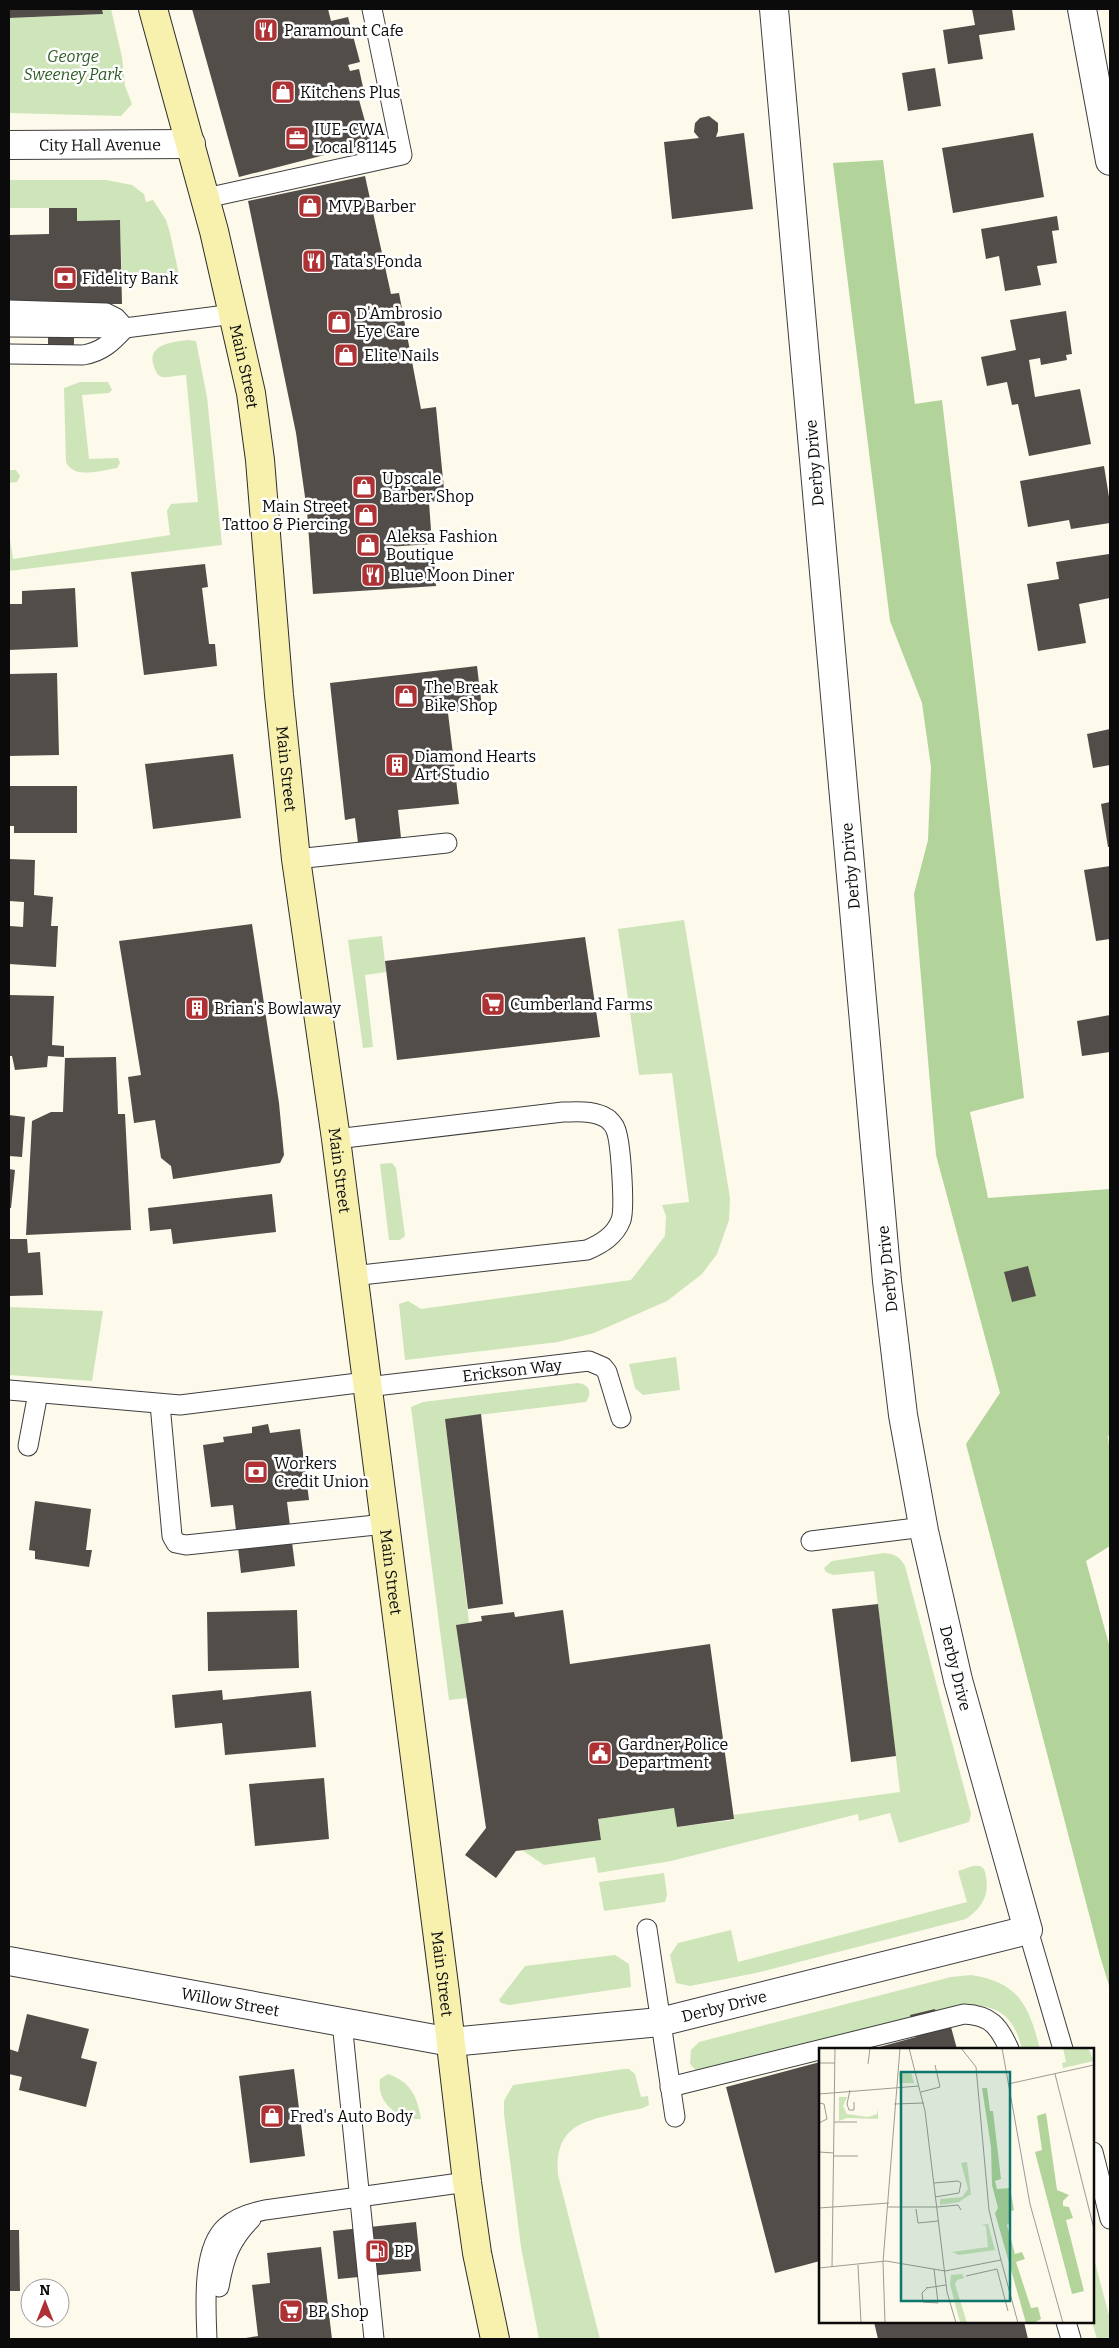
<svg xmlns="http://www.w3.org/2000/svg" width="1119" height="2348" viewBox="0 0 1119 2348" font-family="Bitter,serif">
<rect width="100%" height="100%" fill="#fdfaec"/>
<!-- green -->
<path fill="#cee4b9" d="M102,9H111L122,57L125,86L132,104L121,116L9,113V18L103,14Z
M9,180H106L132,185L144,194L146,202L153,200L166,220L170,233L179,275L122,276L120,220L77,221L76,208H9Z
M188,340L196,341L207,397L222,545L9,571V533L13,559L170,535L167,511L171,504L198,502L186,375C179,375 169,378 162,377C158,376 156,372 155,369C144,345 171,342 188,340Z
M80,382H108L112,390L109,393L82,395L89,459L118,458L120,463L117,468C102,470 74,480 66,462L64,388Z
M9,470H16L20,476L17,482L9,483Z
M684,920L730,1198L729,1220L717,1254L702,1274L667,1301L594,1333L558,1342L405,1360L399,1304L408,1301L421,1309L631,1280L665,1236L666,1216L662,1205L689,1202L672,1073L639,1075L618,929Z
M382,936L386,972L365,975L373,1047L363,1048L348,940Z
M392,1163L396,1168L405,1236L400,1240H389L380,1164Z
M9,1307L103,1311L92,1381L9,1375Z
M676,1357L680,1390L643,1395L635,1388L629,1364Z
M578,1383C590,1385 592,1392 586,1402L445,1419L469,1623L467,1698L449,1700L411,1407L423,1402Z
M884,1553C895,1554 899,1556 905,1566L971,1814L969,1822L899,1843L890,1813L859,1821L858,1814L671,1861L598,1873L595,1857L544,1865L522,1850L601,1840L598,1819L674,1808L677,1827L734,1820L733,1815L900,1792L874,1571L833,1575L826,1572L824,1568L832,1561Z
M973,1866H980L984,1869C991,1891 985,1906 966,1919L756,1973L690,1986L676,1983L670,1955L678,1943L731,1930L738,1962L967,1902L958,1871Z
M664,1873L667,1895L665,1902L604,1911L599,1882Z
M615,1955L629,1964L631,1987L509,2005L501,2003L499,2000L525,1966Z
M971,1975C1019,1982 1029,2006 1040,2049H1022C1014,2017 1000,2005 966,2005L696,2070L690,2064L691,2050L699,2042L951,1977Z
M624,2069H629L635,2074L641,2097L648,2096L649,2105C643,2109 634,2110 627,2111C586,2121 554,2123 558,2175L600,2339H539L521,2247L504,2114V2101L513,2085Z
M388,2074C411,2082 417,2096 421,2119C399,2120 376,2103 380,2079Z
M1093,2255L1110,2319V2339H1097L1092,2322Z"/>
<!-- forest -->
<path fill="#b2d39a" d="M883,160L915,404L942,400L1024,1098L970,1112L988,1198L1110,1189V1435L1108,1436L1110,1455V1546L1086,1561L1110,1648V1989L1100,1956L966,1444L1000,1393L936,1155L914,894L928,840L931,767L922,703L890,621L833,163Z"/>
<!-- building -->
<path fill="#534d49" d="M9,9H102L103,14L9,18Z
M192,9H328L331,21L348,17L360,62L348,65L350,71L359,69L363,87L356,89L371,143L239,177Z
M972,9H1012L1015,30L979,35L983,59L948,64L943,30L975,25Z
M935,68L941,106L908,111L902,73Z
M709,116L718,123V131L716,137L744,133L753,209L672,219L664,142L699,138L694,132L695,123L700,118Z
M1033,133L1044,197L953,213L942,148Z
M365,176L391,294L399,293L421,409L436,407L445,500L429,502L432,544L387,547L388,559L434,557L436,586L313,594L307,511L296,433L248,201Z
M49,208H77V221L120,220L122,304H74V352L48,350V301L9,302V235L49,234Z
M1057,216L1059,230L1052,231L1057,263L1037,266L1041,285L1005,291L999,256L986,259L981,229Z
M1066,311L1072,354L1066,355L1067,360L1041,365L1040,358L1029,360L1035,397L1080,389L1091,444L1029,456L1018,404L1012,405L1007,382L987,386L981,357L1016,350L1010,320Z
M1104,466L1110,503V523L1071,529L1069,520L1028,527L1020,481Z
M1109,554L1110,598L1079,604L1086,643L1038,651L1027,584L1059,579L1056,562Z
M205,564L208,587L202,588L209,644H215L217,666L144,675L131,572Z
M75,588L78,647L9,650V604H22V591Z
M477,666L482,708L448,713L459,804L398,810L401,838L358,843L355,818L345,820L330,683Z
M57,673L59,755L9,756V674Z
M1110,729V765L1093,768L1087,734Z
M233,754L241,818L153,829L145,764Z
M9,786H77V833H14V826H9Z
M1110,802V847H1108L1101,804Z
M9,859L35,860L34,895L53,897L51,926H58L56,967L9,964L10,926L23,927L24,902L9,901Z
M1110,866V939L1096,941L1084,870Z
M252,924L279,1103L284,1155L280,1163L173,1179L171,1166L161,1158L155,1120L134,1123L128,1077L141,1075L119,941Z
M585,937L600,1037L397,1060L385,961Z
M9,995L54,996L52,1045L64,1046V1057L48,1056L47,1067L15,1070L12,1056H9Z
M1110,1015V1052L1082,1056L1077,1021Z
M116,1057L118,1114H125L131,1230L26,1235L32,1121L51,1112H63L65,1058Z
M9,1115L25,1117L22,1157L9,1156Z
M9,1169L15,1170L11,1208H9Z
M272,1194L276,1232L173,1244L171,1229L150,1231L148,1208Z
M9,1239H27L28,1253L40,1252L43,1295L9,1296Z
M1028,1266L1036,1296L1012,1302L1004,1272Z
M481,1414L503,1604L468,1609L445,1419Z
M268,1424L270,1433L300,1429L309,1500L287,1502L295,1566L241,1573L233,1505L211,1507L203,1445L224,1442L223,1437L252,1433V1427Z
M35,1501L91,1509L86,1550H92L89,1567L35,1559V1551L29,1550Z
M878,1604L896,1756L851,1762L832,1609Z
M297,1610L299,1668L208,1671L207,1612Z
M563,1610L570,1664L710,1644L734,1819L677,1827L674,1808L598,1819L601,1840L516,1851L496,1878L465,1855L486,1828L456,1625L482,1621L481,1616L514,1612L515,1617Z
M222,1690L223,1700L311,1691L316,1747L225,1755L222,1723L175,1728L172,1695Z
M324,1778L329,1839L255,1846L249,1784Z
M935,2009L940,2030L951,2027L957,2049H872L916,2037L910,2015Z
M27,2014L89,2029L81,2058L97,2062L86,2107L19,2090L22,2077L9,2074V2049L18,2052Z
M820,2062V2261L775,2273L726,2087Z
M294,2069L305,2156L250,2163L239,2076Z
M416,2222L421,2271L338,2279L333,2231Z
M9,2230H19L20,2291H9Z
M321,2247L332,2339H240L258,2336L252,2285L270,2283L267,2253Z
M874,2322H1024L1028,2339H878Z"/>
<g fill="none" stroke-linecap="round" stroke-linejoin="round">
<!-- service casing -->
<g stroke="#3e3e3e" stroke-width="21">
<g id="service">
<path d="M206,198L402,155L372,9"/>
<path d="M9,310L106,313L116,318L125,328"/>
<path d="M9,327L125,328L234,314"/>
<path d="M9,354L83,355C102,352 112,342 125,328"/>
<path d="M296,859L447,843"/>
<path d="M336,1139L563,1112C579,1112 594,1110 608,1119C610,1121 614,1125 615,1128C621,1139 625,1209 621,1220C615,1236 601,1244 587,1250L352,1276"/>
<path id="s1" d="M367,1387L589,1361L603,1367L607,1372L621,1418"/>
<path d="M9,1390L180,1405L366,1382"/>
<path d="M160,1404L172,1536L176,1543L186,1545L385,1524"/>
<path d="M28,1446L38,1393"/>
<path d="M811,1541L924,1527"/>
<path d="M647,1929L675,2117"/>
<path d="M1028,1930L1063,2049"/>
<path d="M342,2022L374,2339"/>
<path d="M670,2087L964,2014C990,2015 999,2026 1009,2049"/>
<path d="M1093,2152L1110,2219"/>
<path d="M219,2287C224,2258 230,2240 251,2219"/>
<path d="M1066,2322L1071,2339"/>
<path d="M207,2339C206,2309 201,2249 226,2227C237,2217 251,2213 265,2210L467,2182"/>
</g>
</g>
<!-- minor casing -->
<g stroke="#3e3e3e" stroke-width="30">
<g id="minor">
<path id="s2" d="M451,2042L660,2022L1028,1930L958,1680L924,1531L903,1415L887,1281L774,9"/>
</g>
</g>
<!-- tertiary casing -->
<g stroke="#3e3e3e" stroke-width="30">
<g id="tertiary">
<path d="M1082,9L1110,161"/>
<path id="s3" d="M9,145L191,144"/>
<path id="s4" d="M9,1961L451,2042"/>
</g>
</g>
<!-- secondary casing -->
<g stroke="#2d2d2d" stroke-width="30">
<g id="secondary">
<path id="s5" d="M153,9L214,231L251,393L260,460L279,695L296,859L336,1139L445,1993L467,2182L477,2253L495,2339"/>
</g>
</g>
<!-- service -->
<use href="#service" stroke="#fff" stroke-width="19"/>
<!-- minor -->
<use href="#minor" stroke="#fff" stroke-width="28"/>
<!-- tertiary -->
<use href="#tertiary" stroke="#fff" stroke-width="28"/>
<!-- secondary -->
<use href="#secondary" stroke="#f7f1ad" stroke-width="28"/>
</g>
<!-- icons -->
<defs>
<g id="restaurant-square" transform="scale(1.25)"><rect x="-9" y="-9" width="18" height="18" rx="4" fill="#ae3134" stroke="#fff"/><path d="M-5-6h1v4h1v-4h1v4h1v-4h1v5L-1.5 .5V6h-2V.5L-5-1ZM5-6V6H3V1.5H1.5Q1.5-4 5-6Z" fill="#fff"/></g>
<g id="shop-square" transform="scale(1.25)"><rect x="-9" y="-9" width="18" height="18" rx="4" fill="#ae3134" stroke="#fff"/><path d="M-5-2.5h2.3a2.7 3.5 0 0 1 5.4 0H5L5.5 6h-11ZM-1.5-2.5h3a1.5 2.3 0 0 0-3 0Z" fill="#fff"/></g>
<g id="office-square" transform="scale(1.25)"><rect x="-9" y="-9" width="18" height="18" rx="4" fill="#ae3134" stroke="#fff"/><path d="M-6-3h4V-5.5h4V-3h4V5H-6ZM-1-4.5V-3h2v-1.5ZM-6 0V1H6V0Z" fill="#fff"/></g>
<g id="bank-square" transform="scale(1.25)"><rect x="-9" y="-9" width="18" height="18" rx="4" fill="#ae3134" stroke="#fff"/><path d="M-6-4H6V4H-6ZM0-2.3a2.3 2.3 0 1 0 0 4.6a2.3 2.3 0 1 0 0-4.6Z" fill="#fff"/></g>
<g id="building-square" transform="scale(1.25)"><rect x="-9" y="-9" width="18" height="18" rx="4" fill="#ae3134" stroke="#fff"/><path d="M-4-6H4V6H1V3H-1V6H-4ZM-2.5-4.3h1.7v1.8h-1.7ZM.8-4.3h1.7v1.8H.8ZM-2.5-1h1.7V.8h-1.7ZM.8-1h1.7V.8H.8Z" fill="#fff"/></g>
<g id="supermarket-square" transform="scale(1.25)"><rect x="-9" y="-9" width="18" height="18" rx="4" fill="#ae3134" stroke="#fff"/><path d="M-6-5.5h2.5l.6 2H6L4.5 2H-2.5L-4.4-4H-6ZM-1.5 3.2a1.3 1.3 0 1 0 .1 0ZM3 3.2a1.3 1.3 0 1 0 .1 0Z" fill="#fff"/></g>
<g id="civic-square" transform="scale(1.25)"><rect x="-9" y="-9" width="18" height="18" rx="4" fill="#ae3134" stroke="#fff"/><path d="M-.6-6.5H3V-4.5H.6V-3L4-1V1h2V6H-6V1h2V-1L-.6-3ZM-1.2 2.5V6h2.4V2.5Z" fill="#fff"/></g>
<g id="fuel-square" transform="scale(1.25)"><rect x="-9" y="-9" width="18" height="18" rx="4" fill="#ae3134" stroke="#fff"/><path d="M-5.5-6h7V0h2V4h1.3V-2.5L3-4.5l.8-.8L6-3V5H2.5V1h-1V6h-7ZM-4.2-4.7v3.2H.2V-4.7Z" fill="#fff"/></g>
</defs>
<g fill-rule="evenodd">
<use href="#restaurant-square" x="266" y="30"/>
<use href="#shop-square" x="283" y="92"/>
<use href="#office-square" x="297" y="138"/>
<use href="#shop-square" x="310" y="206"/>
<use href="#restaurant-square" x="314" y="261"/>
<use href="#bank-square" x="65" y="278"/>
<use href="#shop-square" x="339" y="322"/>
<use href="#shop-square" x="346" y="355"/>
<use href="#shop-square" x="364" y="487"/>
<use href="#shop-square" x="366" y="515"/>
<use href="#shop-square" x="368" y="545"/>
<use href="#restaurant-square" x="373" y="575"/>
<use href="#shop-square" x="406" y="696"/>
<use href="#building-square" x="397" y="765"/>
<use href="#supermarket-square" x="493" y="1004"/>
<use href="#building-square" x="197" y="1008"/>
<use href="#bank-square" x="256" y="1472"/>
<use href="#civic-square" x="600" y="1753"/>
<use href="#shop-square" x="272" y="2116"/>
<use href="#fuel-square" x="377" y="2251"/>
<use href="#supermarket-square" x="291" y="2311"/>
</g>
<g text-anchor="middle" stroke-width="5" stroke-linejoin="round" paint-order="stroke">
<!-- poi labels -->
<g font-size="16" fill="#0b0b0b" stroke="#fff" text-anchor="start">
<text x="284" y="36">Paramount Cafe</text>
<text x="300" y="98">Kitchens Plus</text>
<text x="314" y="135">IUE-CWA<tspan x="314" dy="18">Local 81145</tspan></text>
<text x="328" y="212">MVP Barber</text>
<text x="332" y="267">Tata's Fonda</text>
<text x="82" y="284">Fidelity Bank</text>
<text x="356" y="319">D'Ambrosio<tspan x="356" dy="18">Eye Care</tspan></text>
<text x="364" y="361">Elite Nails</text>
<text x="382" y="484">Upscale<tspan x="382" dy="18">Barber Shop</tspan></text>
<text x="348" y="512" text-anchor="end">Main Street<tspan x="348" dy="18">Tattoo &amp; Piercing</tspan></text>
<text x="386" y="542">Aleksa Fashion<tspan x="386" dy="18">Boutique</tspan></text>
<text x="390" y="581">Blue Moon Diner</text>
<text x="424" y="693">The Break<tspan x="424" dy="18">Bike Shop</tspan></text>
<text x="414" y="762">Diamond Hearts<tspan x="414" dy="18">Art Studio</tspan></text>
<text x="510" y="1010">Cumberland Farms</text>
<text x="214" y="1014">Brian's Bowlaway</text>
<text x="274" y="1469">Workers<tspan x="274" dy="18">Credit Union</tspan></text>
<text x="618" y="1750">Gardner Police<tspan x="618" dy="18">Department</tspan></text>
<text x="290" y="2122">Fred's Auto Body</text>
<text x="394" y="2257">BP</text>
<text x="308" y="2317">BP Shop</text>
</g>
<!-- park labels -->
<g font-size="16" font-style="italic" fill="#2d5c23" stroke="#fff">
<text x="73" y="62">George<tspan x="73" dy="18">Sweeney Park</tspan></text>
</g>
<!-- street labels -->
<g font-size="16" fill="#0b0b0b" stroke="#fff">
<text dy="6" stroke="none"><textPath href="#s3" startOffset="91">City Hall Avenue</textPath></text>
<text dy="6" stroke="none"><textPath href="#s5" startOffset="369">Main Street</textPath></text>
<text transform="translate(814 463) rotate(-95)" y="6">Derby Drive</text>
<text dy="6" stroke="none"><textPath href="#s5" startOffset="774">Main Street</textPath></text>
<text transform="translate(850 866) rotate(-95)" y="6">Derby Drive</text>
<text dy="6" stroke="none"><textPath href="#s5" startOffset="1179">Main Street</textPath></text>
<text transform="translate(887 1269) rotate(-96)" y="6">Derby Drive</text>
<text dy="6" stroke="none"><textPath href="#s1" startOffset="146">Erickson Way</textPath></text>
<text dy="6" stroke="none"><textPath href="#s5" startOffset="1584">Main Street</textPath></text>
<text transform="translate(956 1668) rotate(76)" y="6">Derby Drive</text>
<text dy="6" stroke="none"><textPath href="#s5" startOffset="1989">Main Street</textPath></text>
<text dy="6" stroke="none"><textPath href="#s4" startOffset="225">Willow Street</textPath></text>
<text dy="6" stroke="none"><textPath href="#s2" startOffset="276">Derby Drive</textPath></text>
</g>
</g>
<!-- overview -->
<g transform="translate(819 2048)">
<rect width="275" height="275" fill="#fdfaec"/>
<path d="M244,0H269L275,13L244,20L243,15L247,14ZM80,24H92L95,35H80ZM20,49H28L24,58L28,66L49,69L58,66L59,61V71L28,70L20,73ZM148,114L152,146L140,154L121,157V151L143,149L149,141L142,115ZM169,176L176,202L140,207L133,204L169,199L167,178L162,177ZM143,226L145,230L138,232L136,236L148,275H142L140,271L131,236L132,227Z" fill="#cee4b9"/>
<path d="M163,40H168L171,63H174L182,131L176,133L178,141L191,140L195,162L190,164L191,174L188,177L196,206L203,204L206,211L197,214L212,260L219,259L222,271L215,275H207L176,165L179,160L173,137L172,99ZM227,65L238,142L250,147L244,153V158L250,159L254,170L247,172L265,243L253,246L216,104L223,102L218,68Z" fill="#b2d39a"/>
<path fill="none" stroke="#9c9a92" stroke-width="1" d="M90,0L106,63L128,244L137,275M183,0L211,156L244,275M0,15H16M49,16L51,0M236,26L275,181M189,36L275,17M31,42L28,56L30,62H35V54M102,44L121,39L116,17M0,46L100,38M0,55L5,56L8,71L0,75M75,56L105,55M15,74H38M0,104L15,105M15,108H39M115,135L139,133L142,135L140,145L116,149M69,159H117M118,159L139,157L142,162M0,160L70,155M97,161L99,175L119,173M182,212L199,275M39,217L42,275M13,219L16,0M0,220L67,213L126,223L182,212L170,162L157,19L142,0M147,228L178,221L189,263M109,239L103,245L104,254L119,255L115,221M107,240L127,237M66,275L64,214L81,0"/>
<path fill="#0f766e" fill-opacity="0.15" stroke="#0f766e" stroke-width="2.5" d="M82,24H191V253H82Z"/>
<rect width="275" height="275" fill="none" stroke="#0b0b0b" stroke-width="2.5"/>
</g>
<!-- border -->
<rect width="1119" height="2348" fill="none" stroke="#0b0b0b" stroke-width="20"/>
<!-- north arrow -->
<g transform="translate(45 2303)"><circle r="24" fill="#ffffff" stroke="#9d9d9d"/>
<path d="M0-4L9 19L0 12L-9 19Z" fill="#ae3134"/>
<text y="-8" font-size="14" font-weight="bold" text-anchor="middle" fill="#0b0b0b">N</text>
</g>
</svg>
